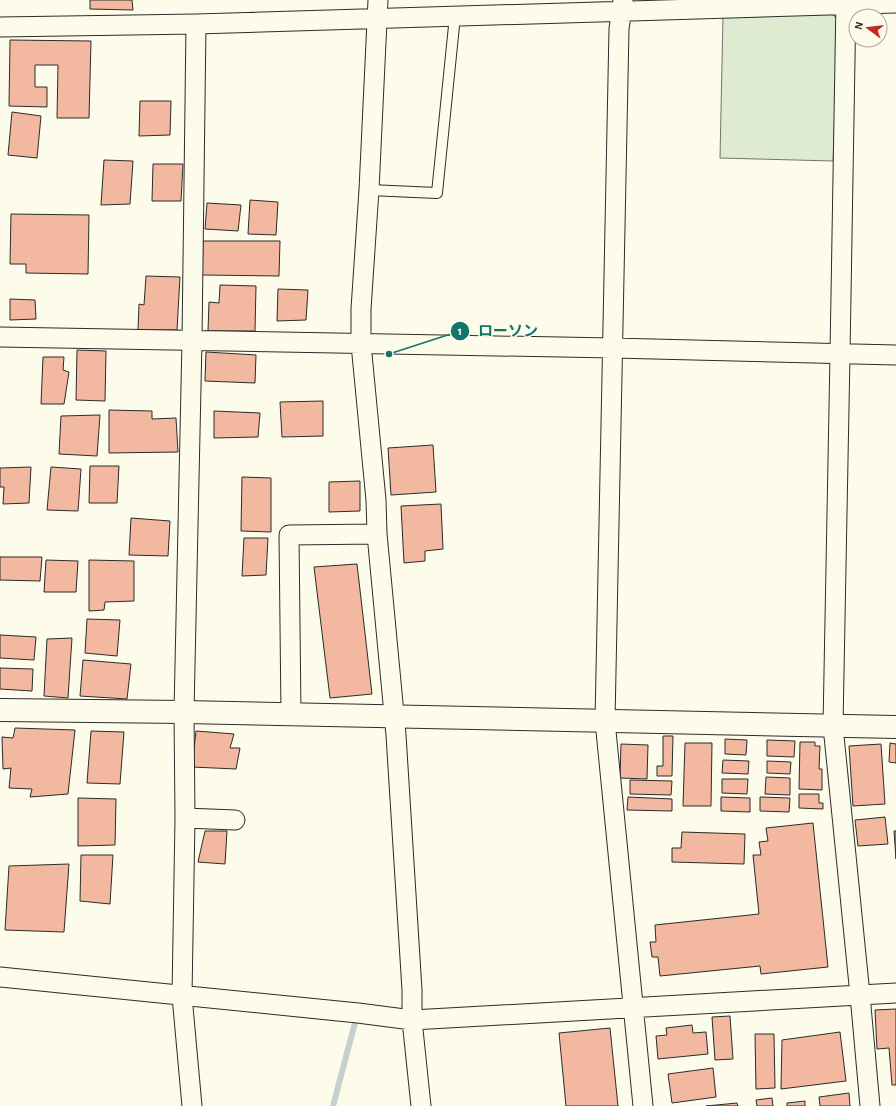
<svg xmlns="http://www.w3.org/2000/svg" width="896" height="1106" viewBox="0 0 896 1106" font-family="'Alegreya Sans','Noto Sans JP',sans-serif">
<rect width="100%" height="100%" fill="#fdfbea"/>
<!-- green -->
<path fill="#deebd1" stroke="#74746e" d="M828,11L839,20L833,161L720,158L723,16Z"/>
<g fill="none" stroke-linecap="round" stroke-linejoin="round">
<!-- stream -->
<path stroke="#c7d0d0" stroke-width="6" d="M333,1106L357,1015"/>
</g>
<!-- building -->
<path fill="#f2b8a0" stroke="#2b2b2b" d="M90,0H132L133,10L90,9Z
M10,40L91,41L89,118H57L58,65H35V87H47V107L9,106Z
M140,101H171L170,135L139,136Z
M12,112L41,116L37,158L8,155Z
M104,160L133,161L130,204L101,205Z
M153,164H183L181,201H152Z
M250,200L278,202L276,235L248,234Z
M207,203L241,205L238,231L205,229Z
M11,214L89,215L88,274L26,273V264H10Z
M203,241H280L279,276L202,275Z
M146,276L180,277L177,330H138L139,304L144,305Z
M220,285L256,286L255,331H208L209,302L219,303Z
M278,289L308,290L306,320L277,321Z
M10,299L35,300L36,319L10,320Z
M77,350L106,351L105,401L76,400Z
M206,352L256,355L255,383L205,381Z
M43,357H64L63,370L69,372L64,404H41Z
M323,401V436L282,437L280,402Z
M109,410L152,411V419L176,418L178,452L109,453Z
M214,411L260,413L258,437L214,438Z
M100,415L97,456L59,454L61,416Z
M433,445L436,492L391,495L388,448Z
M90,466H119L117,503H89Z
M31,467L29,503L3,504L4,487H0V468Z
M51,467L81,469L78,511L47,510Z
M242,477L271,478V532L241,531Z
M360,481V511L329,512V482Z
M441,504L443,549L425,551V561L404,563L401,506Z
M131,518L170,521L168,556L129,555Z
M244,538H268L266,575L242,576Z
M0,557H42L40,581L0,580Z
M46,560L78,561L76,592H44Z
M89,560L134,561V601L105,602L104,610L89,611Z
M357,564L372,694L330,698L314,567Z
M87,619L120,620L117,656L85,653Z
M0,635L36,637L34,660L0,658Z
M72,638L68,698L44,696L47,639Z
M83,660L131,664L127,699L80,696Z
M0,668L33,669L32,691L0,689Z
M15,728L75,730L68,794L30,797L32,789L9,788L11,768L3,769L2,737L13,738Z
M91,731L124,732L120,784L87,783Z
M196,731L234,734L230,748H240L236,769L192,767Z
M663,736H673L672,776H657V766H663Z
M725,739L747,740L746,755L725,754Z
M767,740L795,741L794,757L767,756Z
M800,742H815V746H820L819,769H822V790L799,789Z
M685,743H712L711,806H683Z
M890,743L896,744V763L889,762Z
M621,744L648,745L647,779L620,778Z
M881,744L885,804L853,806L849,746Z
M723,760L749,761L748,774L722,773Z
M767,761L791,762L790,774L767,773Z
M766,777L790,778V795L765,794Z
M722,779H748L747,794L722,793Z
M630,780L672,781L671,795L630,794Z
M799,794H819V803H823V809L799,808Z
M628,797L672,799V811L627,810Z
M721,797L750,798V812L721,811Z
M760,797L790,798L789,812L760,811Z
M78,798L116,799L115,845L78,846Z
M885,817L888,844L858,846L855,820Z
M813,823L828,967L761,974L760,966L660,976L658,957H652L650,942H656L655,925L759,914L753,855H761L759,842L768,841L766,828Z
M205,831H227L225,864L198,862Z
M894,831H896V859Z
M682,832L745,834L744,864L672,862V848H681Z
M81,855H113L110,904L80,901Z
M69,864L64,932L5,930L9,866Z
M896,1009V1085H892L889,1048L877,1049L875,1010Z
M730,1016L733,1059L715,1060L712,1017Z
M692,1025L693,1033L706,1032L708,1054L658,1059L656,1036L667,1035L666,1028Z
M610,1028L618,1106H566L559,1033Z
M840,1032L846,1081L781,1089L782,1040Z
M755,1034H774L775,1088L756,1089Z
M713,1068L716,1097L672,1103L668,1074Z
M849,1093L850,1106H820L819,1097Z
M772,1098L773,1106H757L756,1100Z
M805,1101V1106H787V1103Z
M737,1103L738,1106H706Z"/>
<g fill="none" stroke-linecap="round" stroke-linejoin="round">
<!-- lane casing -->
<g stroke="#2b2b2b" stroke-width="12">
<path id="lane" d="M369,190L437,193L455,16"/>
</g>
<!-- street casing -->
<g stroke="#2b2b2b" stroke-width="21">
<path id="street" d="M378,0L369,190L361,309V344L376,500L377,534L396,735L412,990V1020L421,1106
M623,0L619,29L605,721L643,1106
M846,0L840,354L833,726L860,995L870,1106
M0,27L196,24L896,3
M0,337L613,348L896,355
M291,715L289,535L377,534
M185,818L235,820
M0,977L358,1013L412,1020L896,993
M192,1106L182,996L185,818L184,712L192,340L196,24"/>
</g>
<!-- secondary casing -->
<g stroke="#2b2b2b" stroke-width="24">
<path id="secondary" d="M0,710L184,712L896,727"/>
</g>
<!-- lane -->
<use href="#lane" stroke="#fdfbea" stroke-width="10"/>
<!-- street -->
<use href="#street" stroke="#fdfbea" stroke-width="19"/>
<!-- secondary -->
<use href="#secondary" stroke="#fdfbea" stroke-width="22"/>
</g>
<!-- callouts -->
<path fill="none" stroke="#0f766e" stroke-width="1.5" d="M389 354L460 331"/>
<g fill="#0f766e" stroke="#fdfbea" stroke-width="1.5">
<circle cx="389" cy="354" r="4"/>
<circle cx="460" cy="331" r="10"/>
</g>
<g font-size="12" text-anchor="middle" font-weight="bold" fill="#fff">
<text x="460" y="335">1</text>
</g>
<g font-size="15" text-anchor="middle" font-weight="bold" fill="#0f766e" stroke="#fdfbea" stroke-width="3" stroke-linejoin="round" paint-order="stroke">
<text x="508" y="336">ローソン</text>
</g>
<!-- north arrow -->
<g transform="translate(868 28) rotate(285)"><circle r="19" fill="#fdfbea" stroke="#a9a89e"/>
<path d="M0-3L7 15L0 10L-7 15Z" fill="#c62828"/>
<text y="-6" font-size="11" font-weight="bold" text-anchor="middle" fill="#2b2b2b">N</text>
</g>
</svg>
